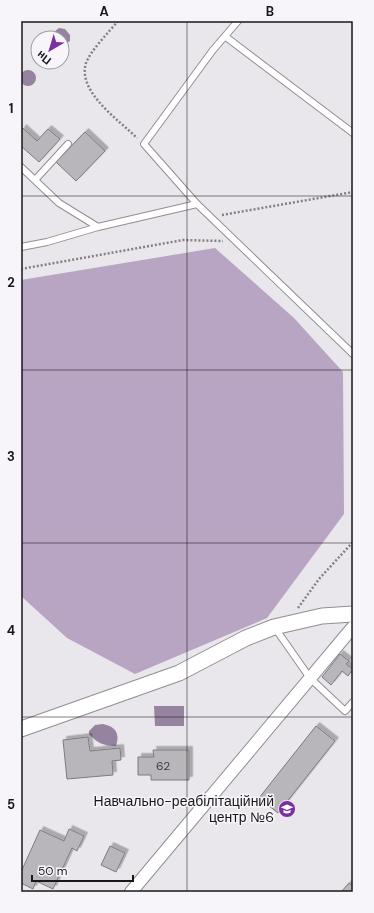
<svg xmlns="http://www.w3.org/2000/svg" width="374" height="913" viewBox="0 0 374 913" font-family="'DM Sans',sans-serif">
<defs>
<filter id="shadow"><feDropShadow dx="3.5" dy="-3.5" stdDeviation="0" flood-color="#0004"/></filter>
</defs>
<rect width="100%" height="100%" fill="#eae7ec"/>
<!-- forest -->
<path fill="#b7a5c3" d="M215,248L294,318L343,372L344,514L267,618L135,674L67,638L21,596V280Z"/>
<!-- water -->
<path fill="#9583a0" d="M59,28L65,29L70,35V41L62,46V38H53L54,32Z
M20 78a8 8 0 1 1 16 0a8 8 0 1 1-16 0Z
M154,706H184V726H155Z
M103,724C116,727 120,733 116,746C104,746 97,743 89,734V731L95,725Z"/>
<!-- building -->
<path fill="#b9b6bb" stroke="#7d7b7f" filter="url(#shadow)" d="M23,128L37,141L48,129L60,139L39,162L21,146V131Z
M85,132L105,151L76,181L56,162Z
M340,654L349,661L346,664L353,669L348,676L342,671L331,685L322,677Z
M316,726L335,741L278,813L259,798Z
M88,737L90,751L120,748L121,760L112,761L113,775L67,779L63,740Z
M153,750H189V780H151V775H138V757H154Z
M69,829L84,836L77,851L72,848L53,889L36,881L33,889L21,883V872L40,830L64,841Z
M110,846L125,853L116,872L101,865Z
M349,883L353,886V892H341Z"/>
<g fill="none" stroke-linecap="round" stroke-linejoin="round">
<!-- service casing -->
<g stroke="#918e93" stroke-width="8">
<path id="service" d="M238,21L213,50L144,144L197,204L353,354
M226,37L353,133
M21,167L59,203L98,227
M35,180L68,144
M21,247L47,242L98,227L197,204
M275,628L310,678L345,711L353,702"/>
</g>
<!-- minor casing -->
<g stroke="#918e93" stroke-width="14">
<path id="minor" d="M131,892L353,627"/>
</g>
<!-- tertiary casing -->
<g stroke="#918e93" stroke-width="17">
<path id="tertiary" d="M21,729L179,673L246,638L274,627L322,616L353,614"/>
</g>
<!-- path -->
<path stroke="#828083" stroke-width="2.5" stroke-dasharray="2 2" stroke-linecap="butt" d="M118,21C109,32 91,50 86,63C77,92 119,120 137,138
M222,215L353,192
M21,269L183,240L223,241
M298,608L319,579L353,542"/>
<!-- service -->
<use href="#service" stroke="#fff" stroke-width="6"/>
<!-- minor -->
<use href="#minor" stroke="#fff" stroke-width="12"/>
<!-- tertiary -->
<use href="#tertiary" stroke="#fff" stroke-width="15"/>
</g>
<!-- grid -->
<path fill="none" stroke="#191819" stroke-width="1" stroke-opacity="0.55" d="M187,21V892M21,196H353M21,370H353M21,543H353M21,717H353"/>
<!-- icons -->
<defs>
<g id="school-disc" transform="scale(0.9)"><circle r="9.5" fill="#7b2fa1" stroke="#f8f5fa"/><path d="M0-5L7-2L0 1L-7-2ZM-4 1L0 2.5L4 1V4Q0 6-4 4Z" fill="#fff"/></g>
</defs>
<g fill-rule="evenodd">
<use href="#school-disc" x="287" y="809"/>
</g>
<g text-anchor="middle" stroke-width="3" stroke-linejoin="round" paint-order="stroke">
<!-- number labels -->
<g font-size="12" fill="#414042">
<text x="163" y="770">62</text>
</g>
<!-- poi labels -->
<g font-size="14" fill="#191819" stroke="#f8f5fa" text-anchor="end">
<text x="274" y="806">Навчально-реабілітаційний<tspan x="274" dy="16">центр №6</tspan></text>
</g>
</g>
<!-- border -->
<rect width="374" height="913" fill="none" stroke="#f8f5fa" stroke-width="44"/>
<!-- north arrow -->
<g transform="translate(50 50) rotate(218)"><circle r="19" fill="#f8f5fa" stroke="#9f9da0"/>
<path d="M0-3L7 15L0 10L-7 15Z" fill="#7b2fa1"/>
<text y="-6" font-size="11" font-weight="bold" text-anchor="middle" fill="#191819">Пн</text>
</g>
<!-- scale -->
<path d="M32 875v6h101v-6" fill="none" stroke="#191819" stroke-width="2"/>
<text x="38" y="875" font-size="12" fill="#191819" stroke="#f8f5fa" stroke-width="3" paint-order="stroke">50 m</text>
<rect x="22" y="22" width="330" height="869" fill="none" stroke="#191819" stroke-width="1.5"/>
<g font-size="13" text-anchor="middle" font-weight="bold" fill="#191819">
<text x="104" y="16">A</text>
<text x="270" y="16">B</text>
<text x="11" y="113">1</text>
<text x="11" y="287">2</text>
<text x="11" y="461">3</text>
<text x="11" y="635">4</text>
<text x="11" y="809">5</text>
</g>
</svg>
